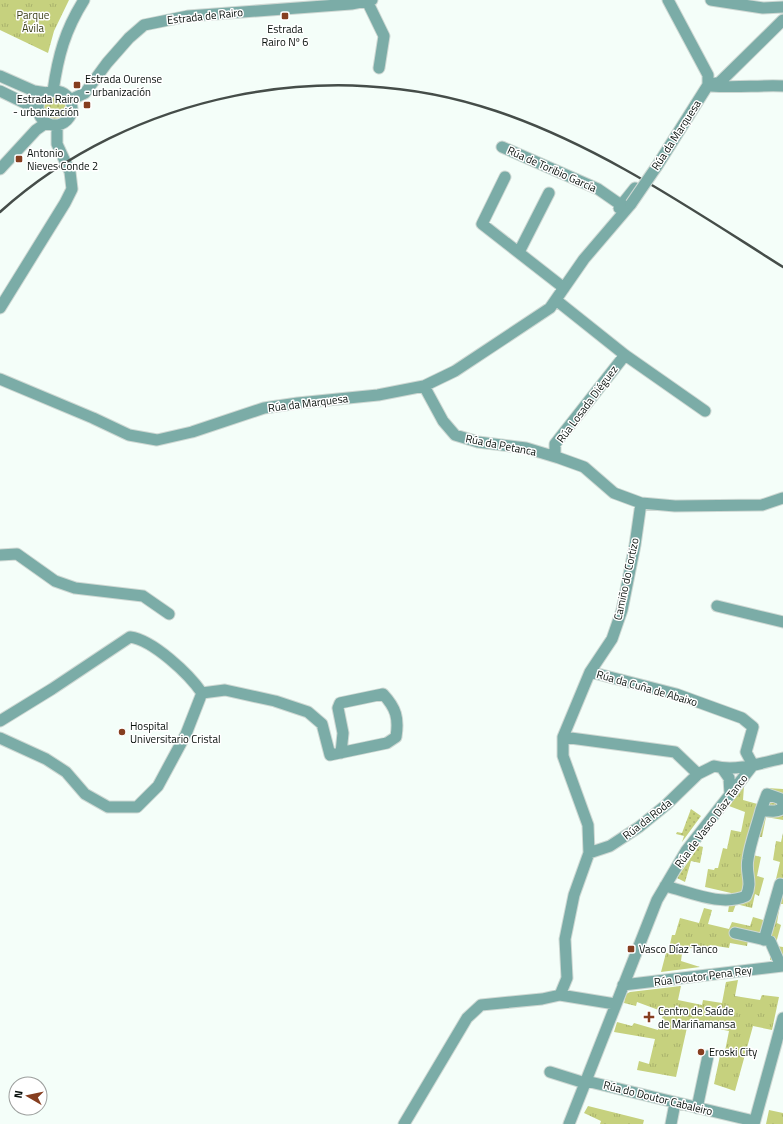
<svg xmlns="http://www.w3.org/2000/svg" width="783" height="1124" viewBox="0 0 783 1124" font-family="'Titillium Web',sans-serif">
<defs>
<pattern id="grass-tufts" width="24" height="20" patternUnits="userSpaceOnUse"><rect width="24" height="20" fill="#c6d17e"/><path d="M3 7l-1-3M5 7V3M7 7l1-3M15 17l-1-3M17 17v-4M19 17l1-3" fill="none" stroke="#a9b26c"/></pattern>
<pattern id="garden-dots" width="8" height="8" patternUnits="userSpaceOnUse"><rect width="8" height="8" fill="#c6d17e"/><path d="M2 2h.1M6 6h.1" fill="none" stroke="#a9b26c" stroke-width="1.8" stroke-linecap="round"/></pattern>
</defs>
<rect width="100%" height="100%" fill="#f4fef9"/>
<!-- grass -->
<path fill="url(#grass-tufts)" d="M0,0H69L54,31L48,53L0,30Z
M744,786L743,800L761,805L767,788L783,789V820L766,817L762,837H758L753,855L761,857L757,876L764,878L759,896L755,894L752,908L736,904L733,912H728L731,893L705,887L708,869L714,870L715,868H718L723,848L727,849L731,830L741,832L745,812L729,806Z
M783,833V904H780L777,923L781,925L776,943V946L783,947V957L770,960V947L748,940L747,946L730,943L729,948L710,945L709,952L683,946L681,961L700,967L661,972L666,953H668L672,935H675L680,918L699,923L704,908L712,910L708,924L729,929L732,922L750,926L753,917L767,921L782,883L776,879L780,862L773,860L776,841L781,842Z
M738,980L735,996L760,1000L762,995L779,997L772,1030L753,1026L735,1091L714,1084L721,1051H725L729,1031L688,1023L676,1077L637,1070L639,1061L649,1064L655,1039L614,1032L617,1022L632,1026L634,1023L658,1030L664,1012L637,1002L636,1006L624,1003L626,994L630,992L681,986L678,1000L702,1005L703,1000L722,1003L726,982Z
M588,1106L644,1120L643,1124H600L601,1121L584,1113Z
M769,1110L783,1113V1124H766Z"/>
<!-- garden -->
<path fill="url(#garden-dots)" d="M44 108a11 11 0 1 1 22 0a11 11 0 1 1-22 0Z
M691,809L701,816L682,842L684,836L676,834L677,832L682,833Z
M699,846L703,847L700,863L691,861L685,882L677,878Z"/>
<g fill="none" stroke-linecap="round" stroke-linejoin="round">
<!-- minor casing -->
<g stroke="#ced8d3" stroke-width="13">
<path id="minor" d="M711,0L763,8L783,7
M367,1L384,36L379,68
M0,76L34,91L47,93
M708,85L720,82L783,20
M711,86C735,88 759,85 783,86
M0,91L39,110
M53,91C58,56 65,30 84,0
M38 108a17 17 0 1 1 34 0a17 17 0 1 1-34 0Z
M70,100L85,93L107,63L129,38L144,25L188,16L351,4L372,0
M502,147L598,189L621,205
M657,166L708,85V75L668,0
M0,169L36,130L46,123
M505,177L482,224L564,288
M619,208L635,188
M519,252L549,193
M556,300L625,355L705,411
M0,308L65,203L72,189L70,172L57,144V125
M0,379L93,418L129,435L157,440L192,432L264,408L298,403L378,395L424,386L455,371L550,308L584,259L631,204
M424,386L443,421L455,435L478,442L526,448L559,458L584,467L614,493L641,503L675,506L762,505L783,498
M555,456V444L625,355
M0,555L17,554L55,581L75,588L143,596L169,614
M717,606L783,622
M590,672L676,694L742,718L753,727L746,752L753,765
M202,693L225,690L275,701L308,712L322,724L330,755L387,743L396,737C399,718 396,708 383,694L340,703L338,708L343,733L341,753
M0,721L52,689L130,637C153,640 189,674 202,693
M563,737L675,752L698,774
M0,738L46,759L66,772L85,794L108,807H137L158,786L186,734L202,693
M722,768L729,778L730,794
M783,804L781,799L767,794L761,810C768,811 777,813 783,808
M589,853L610,846L639,827L666,805L698,774L714,766C735,772 762,763 783,758
M665,886C690,892 721,907 746,896C753,881 745,874 748,859C750,843 757,826 761,810
M735,933L770,941L781,966
M764,940L780,884
M623,985L783,966
M560,995L567,978L565,939L574,895L589,853L588,825L563,756V737L590,672L612,639L622,610L635,545L641,503
M550,1072L585,1083
M586,1081L754,1121
M697,1108L708,1056
M404,1124L467,1018L481,1005L542,999L560,995L615,1004
M569,1124L657,900L686,851L753,765
M671,1124L675,1103
M754,1124L783,1018"/>
</g>
<!-- minor -->
<use href="#minor" stroke="#7baca7" stroke-width="11"/>
<!-- rail -->
<path stroke="#454d49" stroke-width="2.5" d="M0,212C131,94 329,54 496,111C600,146 691,209 783,267"/>
<!-- minor-bridge casing -->
<g stroke="#ced8d3" stroke-width="13" stroke-linecap="butt">
<path id="minor-bridge" d="M631,204L657,166"/>
</g>
<!-- minor-bridge -->
<use href="#minor-bridge" stroke="#7baca7" stroke-width="11"/>
</g>
<!-- markers -->
<g fill="#863e20" stroke="#fff" stroke-width="1.5">
<rect x="281" y="12" width="8" height="8" rx="2"/>
<rect x="73" y="81" width="8" height="8" rx="2"/>
<rect x="83" y="101" width="8" height="8" rx="2"/>
<rect x="15" y="155" width="8" height="8" rx="2"/>
<circle cx="122" cy="732" r="4"/>
<rect x="627" y="945" width="8" height="8" rx="2"/>
<path d="M647 1011h4v4h4v4h-4v4h-4v-4h-4v-4h4z"/>
<circle cx="701" cy="1052" r="4"/>
</g>
<g text-anchor="middle" stroke-width="3" stroke-linejoin="round" paint-order="stroke">
<!-- park labels -->
<g font-size="11" fill="#393d16" stroke="#fff">
<text x="33" y="19">Parque<tspan x="33" dy="13">Ávila</tspan></text>
</g>
<!-- street labels -->
<g font-size="11" fill="#070f0b" stroke="#fff">
<text transform="translate(205 16) rotate(-6)" y="4">Estrada de Rairo</text>
<text transform="translate(676 135) rotate(-57)" y="4">Rúa da Marquesa</text>
<text transform="translate(552 169) rotate(24)" y="4">Rúa de Toribio García</text>
<text transform="translate(308 403) rotate(-7)" y="4">Rúa da Marquesa</text>
<text transform="translate(587 404) rotate(-53)" y="4">Rúa Losada Diéguez</text>
<text transform="translate(501 445) rotate(11)" y="4">Rúa da Petanca</text>
<text transform="translate(626 579) rotate(-78)" y="4">Camiño do Cortizo</text>
<text transform="translate(647 688) rotate(16)" y="4">Rúa da Cuña de Abaixo</text>
<text transform="translate(647 819) rotate(-38)" y="4">Rúa da Roda</text>
<text transform="translate(711 821) rotate(-53)" y="4">Rúa de Vasco Díaz Tanco</text>
<text transform="translate(703 976) rotate(-7)" y="4">Rúa Doutor Pena Rey</text>
<text transform="translate(658 1098) rotate(14)" y="4">Rúa do Doutor Cabaleiro</text>
</g>
<!-- poi labels -->
<g font-size="11" fill="#070f0b" stroke="#fff" text-anchor="start">
<text x="285" y="33" text-anchor="middle">Estrada<tspan x="285" dy="13">Rairo Nº 6</tspan></text>
<text x="85" y="83">Estrada Ourense<tspan x="85" dy="13">- urbanización</tspan></text>
<text x="79" y="103" text-anchor="end">Estrada Rairo<tspan x="79" dy="13">- urbanización</tspan></text>
<text x="27" y="157">Antonio<tspan x="27" dy="13">Nieves Conde 2</tspan></text>
<text x="130" y="730">Hospital<tspan x="130" dy="13">Universitario Cristal</tspan></text>
<text x="639" y="953">Vasco Díaz Tanco</text>
<text x="658" y="1015">Centro de Saúde<tspan x="658" dy="13">de Mariñamansa</tspan></text>
<text x="709" y="1056">Eroski City</text>
</g>
</g>
<!-- north arrow -->
<g transform="translate(28 1096) rotate(279)"><circle r="19" fill="#ffffff" stroke="#9c9f9d"/>
<path d="M0-3L7 15L0 10L-7 15Z" fill="#863e20"/>
<text y="-6" font-size="11" font-weight="bold" text-anchor="middle" fill="#070f0b">N</text>
</g>
</svg>
